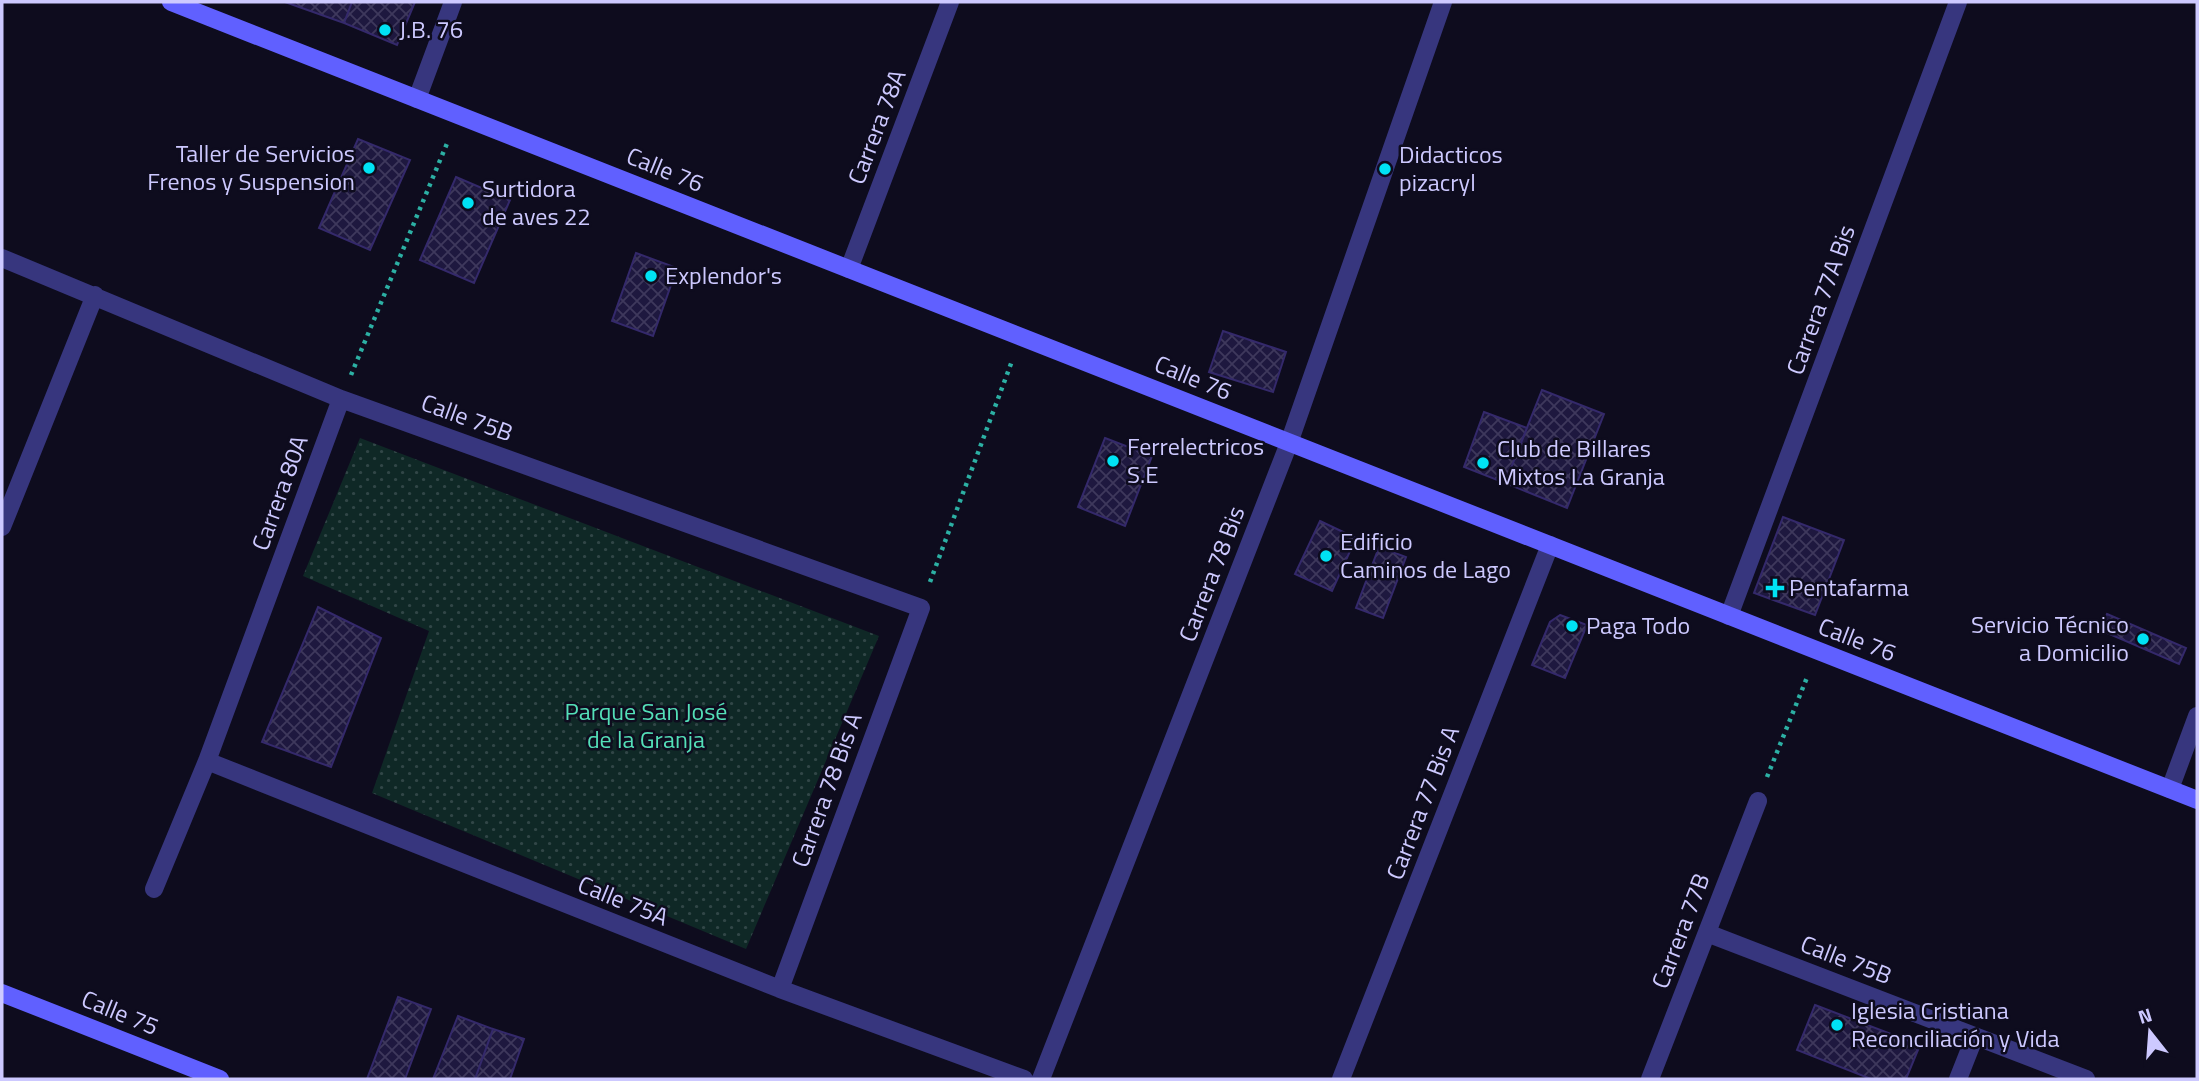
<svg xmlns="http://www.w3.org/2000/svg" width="2199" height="1081" viewBox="0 0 2199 1081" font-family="'Titillium Web',sans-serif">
<defs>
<pattern id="park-dots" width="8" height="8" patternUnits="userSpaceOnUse" patternTransform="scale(1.75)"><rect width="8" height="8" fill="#0f2826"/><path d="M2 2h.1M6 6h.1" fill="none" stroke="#314647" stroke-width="1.8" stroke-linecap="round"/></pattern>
<pattern id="building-cross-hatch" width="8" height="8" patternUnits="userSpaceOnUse" patternTransform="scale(1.75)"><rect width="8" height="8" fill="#1e183f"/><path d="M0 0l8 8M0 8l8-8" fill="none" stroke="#3e385c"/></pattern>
</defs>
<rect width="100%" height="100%" fill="#0e0c1e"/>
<!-- park -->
<path fill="url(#park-dots)" d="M360,438L879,636L746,949L372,793L429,631L303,576Z"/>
<!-- building -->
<path fill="url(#building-cross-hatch)" stroke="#34296b" stroke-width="2" d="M285,2H352L344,23Z
M352,2H415L397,45L344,23Z
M358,139L410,160L370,250L319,228Z
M456,177L510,200L474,283L420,260Z
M636,253L677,268L653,336L612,321Z
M1223,331L1286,352L1273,392L1209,372Z
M1542,390L1604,414L1567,508L1505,483Z
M1484,412L1527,428L1505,483L1464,467Z
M1105,438L1152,456L1125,526L1078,507Z
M1783,517L1844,540L1815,615L1754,593Z
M1320,521L1356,538L1332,591L1295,574Z
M1379,547L1406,557L1383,618L1356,608Z
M318,607L381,638L331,767L262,742Z
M2107,614L2186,648L2179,664L2100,630Z
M1560,615L1587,625L1565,678L1532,665L1550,622Z
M398,997L431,1009L405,1079H367Z
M1815,1005L1920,1045L1906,1079H1871L1797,1050Z
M458,1016L493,1029L475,1079H433Z
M493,1029L524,1039L510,1079H475Z"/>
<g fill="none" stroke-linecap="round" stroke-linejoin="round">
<!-- path -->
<path stroke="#2cb0a4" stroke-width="4.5" stroke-dasharray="3.5 5" stroke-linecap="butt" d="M351,375L448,141
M930,582L1012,361
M1767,777L1808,675"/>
<!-- street -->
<path stroke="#37367e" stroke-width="18" d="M417,99L453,2
M2,258L341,399L921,608L780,989
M849,269L950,2
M2,527L95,295
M1729,616L1958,2
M207,761L780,989L1024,1079
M2170,789L2197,716
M154,889L207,761L341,399
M1707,933L2086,1079
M1041,1079L1289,443L1443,2
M1341,1079L1550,545
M1650,1079L1758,801
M1958,1079L1975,1036"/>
<!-- secondary -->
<path stroke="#6060ff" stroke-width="18" d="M171,2L2197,800
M2,993L220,1079"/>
</g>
<!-- markers -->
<g fill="#00e2f4" stroke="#0e0c1e" stroke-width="2.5">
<circle cx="385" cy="30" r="7"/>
<circle cx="369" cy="168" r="7"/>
<circle cx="1385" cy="169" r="7"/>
<circle cx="468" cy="203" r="7"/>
<circle cx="651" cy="276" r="7"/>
<circle cx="1113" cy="461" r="7"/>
<circle cx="1483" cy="463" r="7"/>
<circle cx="1326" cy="556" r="7"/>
<path d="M1771.5 577.5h7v7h7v7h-7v7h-7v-7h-7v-7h7z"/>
<circle cx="1572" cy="626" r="7"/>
<circle cx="2143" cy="639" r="7"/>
<circle cx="1837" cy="1025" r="7"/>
</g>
<g text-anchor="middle" stroke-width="5" stroke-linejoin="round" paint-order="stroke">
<!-- poi labels -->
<g font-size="24" fill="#cdc9ff" stroke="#0e0c1e" text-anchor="start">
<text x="399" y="38">J.B. 76</text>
<text x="355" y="162" text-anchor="end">Taller de Servicios<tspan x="355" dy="28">Frenos y Suspension</tspan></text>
<text x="1399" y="163">Didacticos<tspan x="1399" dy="28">pizacryl</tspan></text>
<text x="482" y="197">Surtidora<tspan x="482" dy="28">de aves 22</tspan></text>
<text x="665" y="284">Explendor's</text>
<text x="1127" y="455">Ferrelectricos<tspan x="1127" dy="28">S.E</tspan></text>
<text x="1497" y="457">Club de Billares<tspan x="1497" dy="28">Mixtos La Granja</tspan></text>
<text x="1340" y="550">Edificio<tspan x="1340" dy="28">Caminos de Lago</tspan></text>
<text x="1789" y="596">Pentafarma</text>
<text x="2129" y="633" text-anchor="end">Servicio Técnico<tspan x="2129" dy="28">a Domicilio</tspan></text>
<text x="1586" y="634">Paga Todo</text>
<text x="1851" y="1019">Iglesia Cristiana<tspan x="1851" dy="28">Reconciliación y Vida</tspan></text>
</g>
<!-- street labels -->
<g font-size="24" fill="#cdc9ff" stroke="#0e0c1e">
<text transform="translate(877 127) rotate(-69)" y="8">Carrera 78A</text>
<text transform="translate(665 170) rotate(22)" y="8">Calle 76</text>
<text transform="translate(1821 300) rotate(-70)" y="8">Carrera 77A Bis</text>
<text transform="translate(1193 378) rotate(22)" y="8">Calle 76</text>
<text transform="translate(467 418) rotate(20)" y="8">Calle 75B</text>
<text transform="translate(280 493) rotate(-70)" y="8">Carrera 80A</text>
<text transform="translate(1212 574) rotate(-69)" y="8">Carrera 78 Bis</text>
<text transform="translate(1857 640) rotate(21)" y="8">Calle 76</text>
<text transform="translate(827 790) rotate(-70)" y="8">Carrera 78 Bis A</text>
<text transform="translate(1423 803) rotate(-69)" y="8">Carrera 77 Bis A</text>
<text transform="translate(623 901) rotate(22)" y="8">Calle 75A</text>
<text transform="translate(1681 931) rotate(-69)" y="8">Carrera 77B</text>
<text transform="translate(1846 960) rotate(21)" y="8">Calle 75B</text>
<text transform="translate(120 1013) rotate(22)" y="8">Calle 75</text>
</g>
<!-- park labels -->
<g font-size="24" fill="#54dfb8" stroke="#0e0c1e">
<text x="646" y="720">Parque San José<tspan x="646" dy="28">de la Granja</tspan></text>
</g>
</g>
<!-- border -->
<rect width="2199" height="1081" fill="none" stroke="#cdc9ff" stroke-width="7"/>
<!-- north arrow -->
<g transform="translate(2150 1032) rotate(343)" stroke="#0e0c1e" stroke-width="5" paint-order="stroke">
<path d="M0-5L12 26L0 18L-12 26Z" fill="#cdc9ff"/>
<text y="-10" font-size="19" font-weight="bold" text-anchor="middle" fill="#cdc9ff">N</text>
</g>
</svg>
